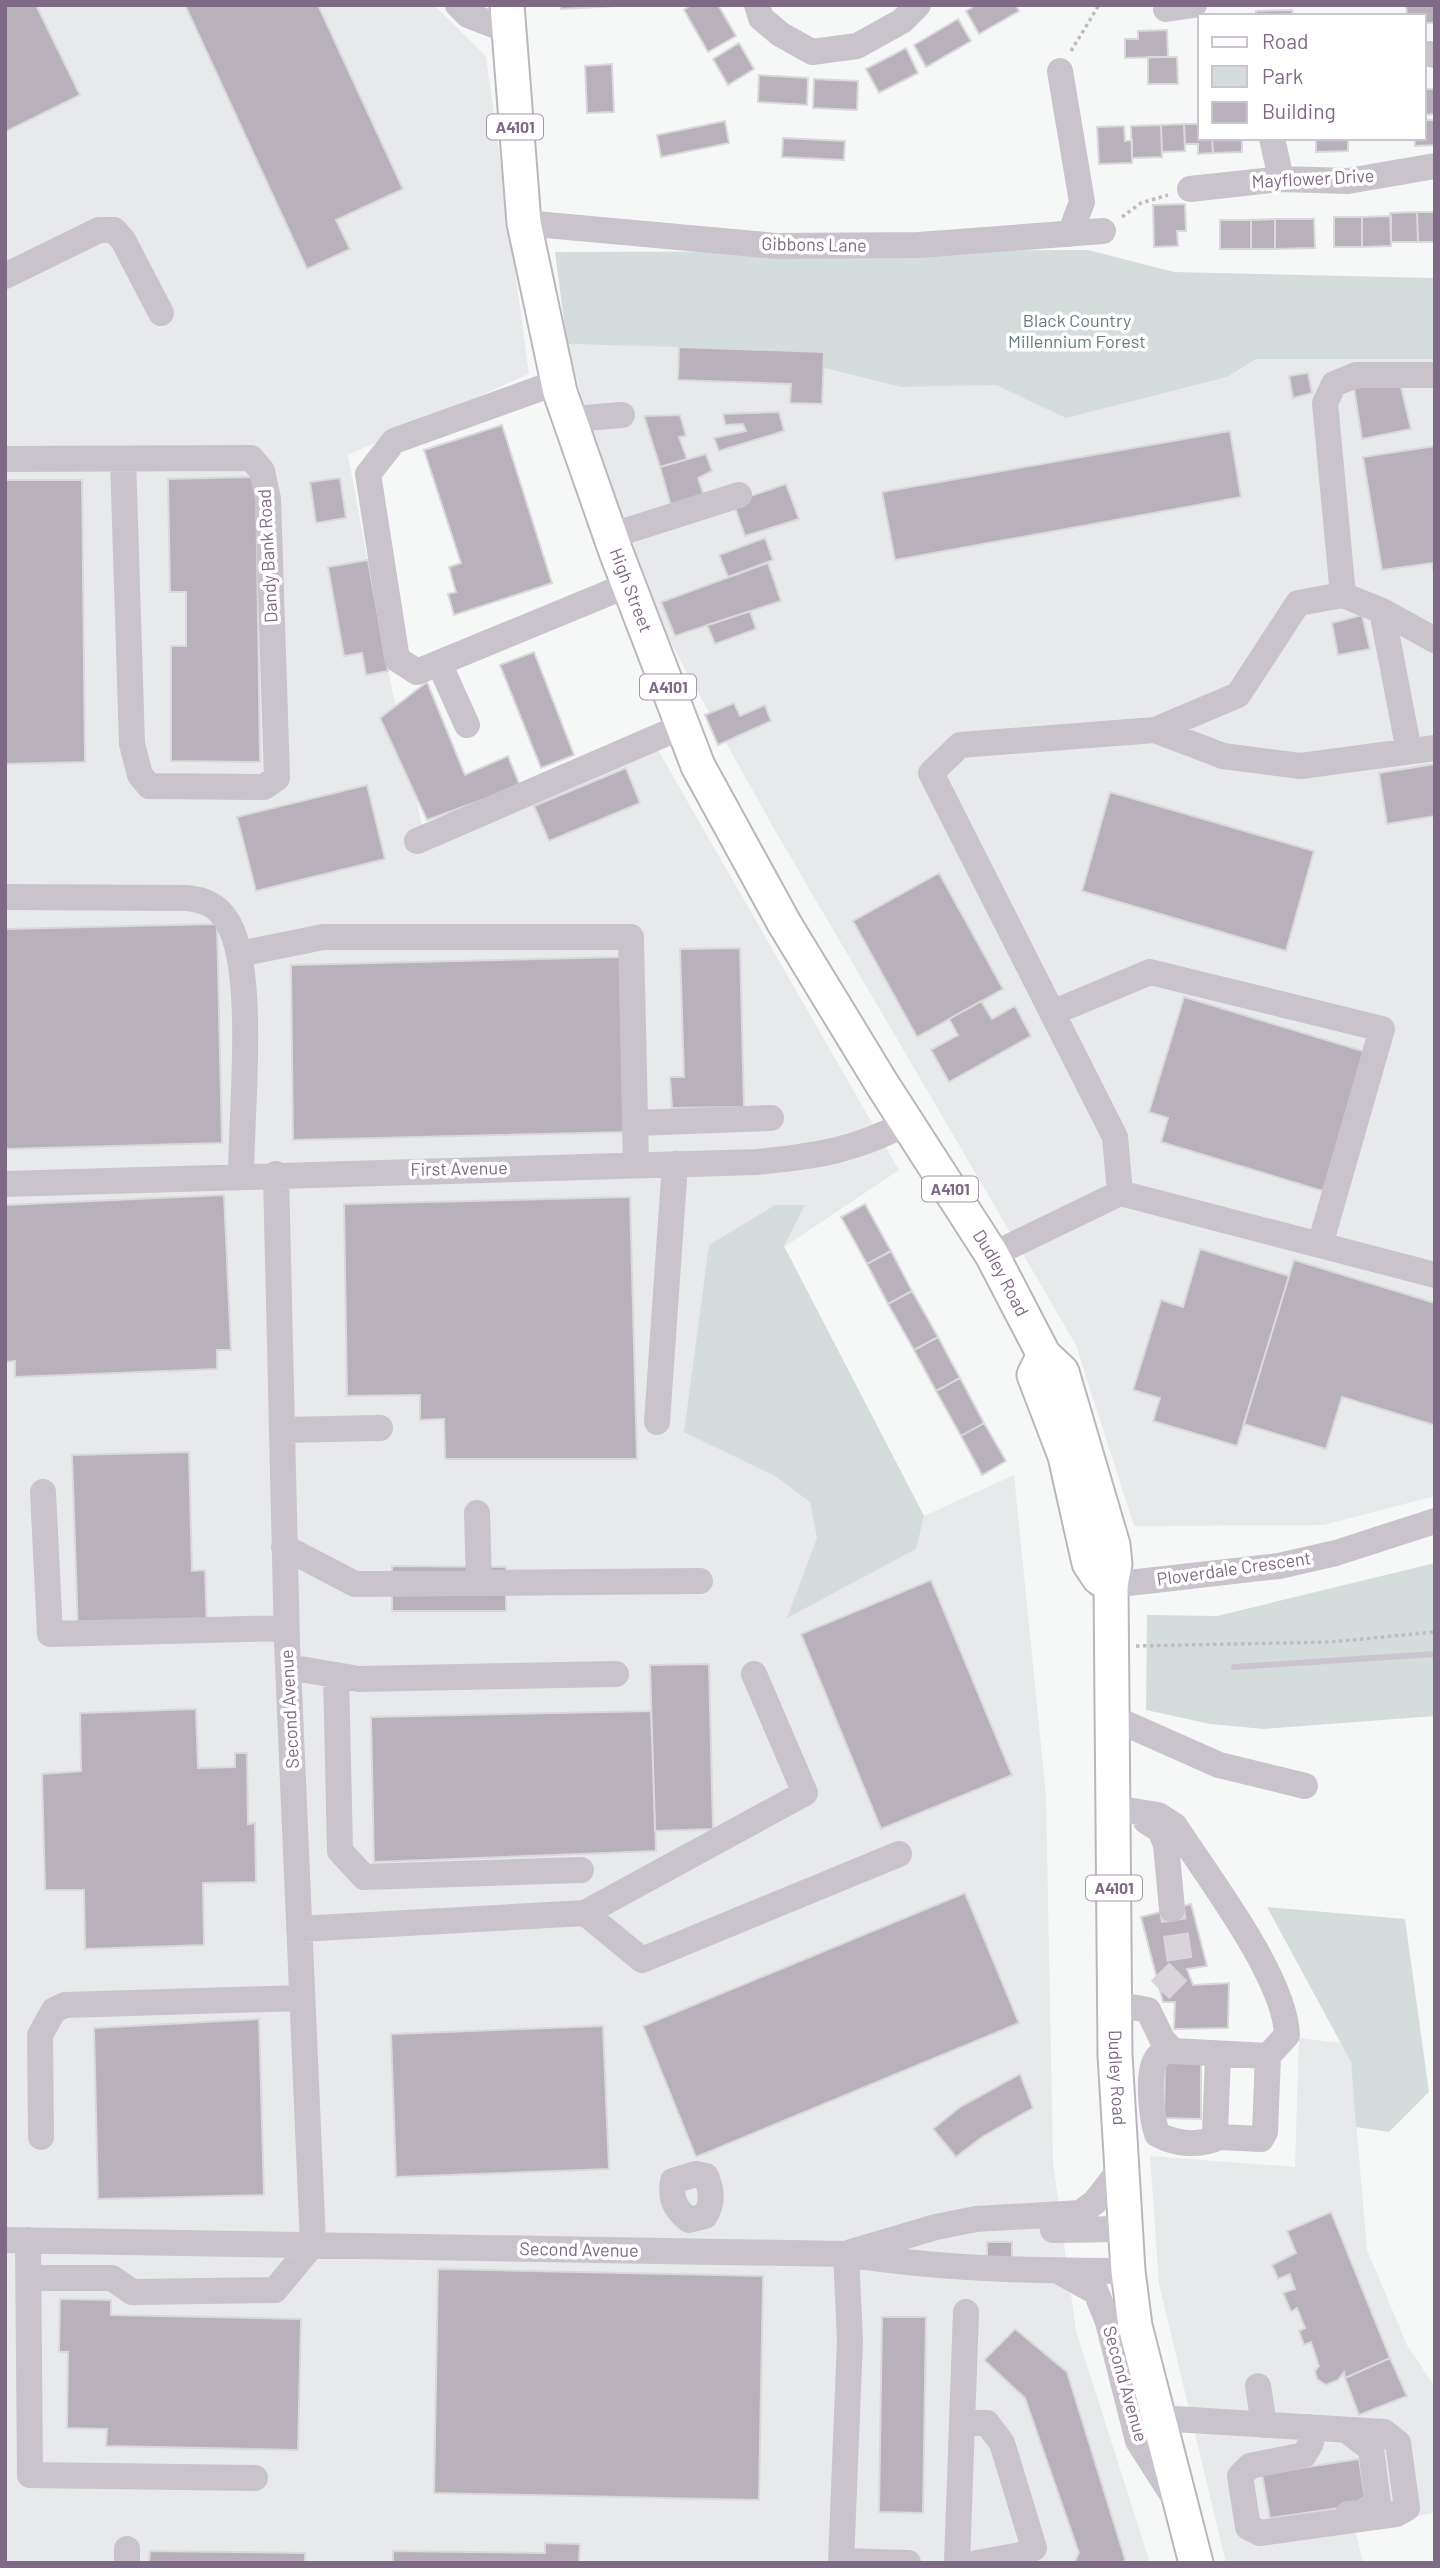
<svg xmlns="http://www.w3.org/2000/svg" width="1440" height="2568" viewBox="0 0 1440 2568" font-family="Barlow,sans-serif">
<rect width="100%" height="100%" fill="#f6f8f7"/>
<!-- built -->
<path fill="#e8e9ea" d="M5,5H434L486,56L529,374L348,455L388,671L424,834L654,743L899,1170L784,1247L924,1516L1014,1475L1046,1796L1053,2162L1076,2331L1150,2563H5Z
M567,344L1256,359H1435V1496L1324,1525L1134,1526L1076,1345L773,827L663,629L594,441Z
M1299,2038L1341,2043L1351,2062L1367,2250L1407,2345L1435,2387V2513L1354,2525L1363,2563H1226L1159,2284L1150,2156L1295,2167Z"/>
<!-- green -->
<path fill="#d5dddc" d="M1088,250L1174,272L1435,278V359H1256L1227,377L1066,418L996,385L901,387L749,349L567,344L555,252Z
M775,1205H805L784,1246L924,1516L916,1549L787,1618L817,1538L810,1502L775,1476L684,1432L709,1245Z
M1435,1563V1716L1263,1729L1210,1724L1146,1710L1147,1615L1217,1616Z
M1267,1907L1405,1919L1429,2092L1389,2132L1356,2127L1351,2062Z"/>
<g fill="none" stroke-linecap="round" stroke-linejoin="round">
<!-- stream -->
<path stroke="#cbc4cf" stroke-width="6" d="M1234,1667L1435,1654"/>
</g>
<!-- building -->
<path fill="#b8b0bb" stroke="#d8dad9" stroke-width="2" d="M5,5H36L80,95L5,132Z
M185,5H318L403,189L336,220L350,249L307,269Z
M561,5H617V6L561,9Z
M691,5H718L736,36L708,52L684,10Z
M976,5H1016L1019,11L979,34L966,11Z
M1406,5H1434V23H1424V16H1407Z
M1292,10L1293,16H1256V11Z
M958,19L971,41L926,67L914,45Z
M1167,30L1168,57L1125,58V39H1138V31Z
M739,43L754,69L728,85L713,59Z
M906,48L918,73L879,93L866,69Z
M1148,57H1177L1178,84H1148Z
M612,64L614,112L587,113L585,66Z
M759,75L808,78L807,105L758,102Z
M814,79L858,81L857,110L813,108Z
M1424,89H1435V114L1424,115Z
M1424,120H1435V145L1415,146V138H1424Z
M725,121L729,143L661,157L657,135Z
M1184,124L1185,151L1162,152L1161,125Z
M1184,124H1200V138H1212L1213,153L1198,154V144H1185Z
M1161,125L1162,157L1132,158L1131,126Z
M1124,126L1125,141L1132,140V163L1099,164L1097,127Z
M783,138L845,141L844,160L782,157Z
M1212,138H1242V152L1213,153Z
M1316,138H1348V151L1316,152Z
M1185,204L1186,231H1177L1178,246L1154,247L1153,205Z
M1417,212H1435V242H1418Z
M1417,212L1418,242H1391L1390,213Z
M1391,216V246L1362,247V217Z
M1334,217H1362V247H1334Z
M1275,219V249H1251V220Z
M1275,219H1314L1315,248L1275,249Z
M1220,220H1251V249H1220Z
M679,347L824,352L822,404L790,403L791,384L678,380Z
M1308,373L1312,393L1293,398L1289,376Z
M1400,383L1411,429L1362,439L1354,388Z
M779,412L784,431L719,451L714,438L746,431L743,424L725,425L723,414Z
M680,415L686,436L679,437L687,459L660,467L644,416Z
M502,425L552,583L454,615L448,594L456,592L449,567L461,563L424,450Z
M1230,431L1241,497L895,560L882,492Z
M1435,446V578L1432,563L1382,570L1363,457Z
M706,454L712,471L698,478L706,502L673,513L660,467Z
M256,477L260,762L171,761V646H186V592H170L168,479Z
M340,478L346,518L316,523L310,482Z
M5,480H82L85,762L5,764Z
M786,484L799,519L745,536L733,502Z
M765,538L773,560L728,577L719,555Z
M368,560L388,671L366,675L362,653L344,656L328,567Z
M768,563L781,601L675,636L661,602Z
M750,611L756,629L715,644L707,625Z
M1362,615L1370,649L1338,655L1332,623Z
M534,652L574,755L541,768L500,665Z
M427,682L465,775L508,756L520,786L427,820L380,718Z
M734,703L740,716L765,705L771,721L718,745L705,715Z
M1435,764V816L1387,824L1379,773Z
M626,768L640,803L549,841L534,806Z
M367,785L385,859L256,891L237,817Z
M1110,792L1314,851L1286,951L1082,891Z
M939,873L1003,989L917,1037L853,921Z
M217,924L222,1143L5,1149V929Z
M740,948L744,1107L672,1108L670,1077H684L680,949Z
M623,957L628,1132L293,1140L291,965Z
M1184,997L1366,1052L1323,1191L1161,1142L1168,1118L1149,1112Z
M981,1001L992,1019L1015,1006L1031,1036L949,1082L931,1050L958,1035L949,1019Z
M224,1195L231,1350H217V1369L15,1377V1361L5,1362V1205Z
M630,1197L637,1459H445L444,1419L420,1420V1395L347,1396L344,1204Z
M865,1204L891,1251L867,1264L841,1217Z
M1200,1249L1289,1276L1237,1446L1153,1421L1160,1398L1133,1390L1161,1300L1183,1307Z
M891,1251L912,1291L888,1304L867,1264Z
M1294,1260L1435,1303L1434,1425L1342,1397L1326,1449L1244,1424Z
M912,1291L938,1337L914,1350L888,1304Z
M938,1337L960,1378L936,1391L914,1350Z
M960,1378L984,1423L961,1436L936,1391Z
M984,1423L1006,1461L982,1475L961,1436Z
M189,1452L192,1571L205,1570L207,1629L78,1631L72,1455Z
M392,1566L506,1567V1611H392Z
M931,1580L1012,1775L881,1829L801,1634Z
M709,1664L713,1829L655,1831L650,1665Z
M196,1709L198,1768L235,1767V1753H247L248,1824L255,1823L256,1882L203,1883L204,1945L85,1949L84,1890H45L42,1774L81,1771L80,1713Z
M651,1711L656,1851L374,1862L371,1717Z
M965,1893L1019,2023L696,2157L643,2026Z
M1191,1904L1207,1966L1187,1969L1193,1985L1229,1983L1228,2028L1174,2029L1175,2002H1163L1141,1917Z
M259,2019L264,2195L98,2199L94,2028Z
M603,2026L609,2169L396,2177L391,2034Z
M1165,2062H1201V2119L1164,2118Z
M1020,2074L1033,2108L982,2137L956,2157L933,2129L960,2107Z
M1331,2212L1390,2358L1345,2378L1344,2372L1338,2380L1326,2385L1317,2379L1315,2371L1319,2366L1311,2342L1304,2345L1299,2331L1305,2328L1297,2308L1291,2312L1283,2293L1295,2289L1290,2274L1278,2279L1272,2265L1296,2253L1287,2231Z
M987,2242H1012V2260H987Z
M438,2269L763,2276L759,2500L434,2493Z
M60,2299L111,2300V2315L301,2319L298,2450L106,2446L107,2429L67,2428L68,2352H59Z
M882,2317H926L923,2513L879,2512Z
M1015,2329L1067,2372L1125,2559L1123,2563H1074L1079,2553L1025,2398L984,2360Z
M1390,2358L1407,2396L1359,2415L1345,2378Z
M1359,2459L1366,2504L1270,2518L1262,2474Z
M545,2543L580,2544L579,2563H393V2551L545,2553Z
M150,2551L305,2553V2563H149Z"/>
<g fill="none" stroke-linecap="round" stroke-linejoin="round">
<!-- minor-tunnel -->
<path stroke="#d8d4da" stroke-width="26" stroke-dasharray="26 13" stroke-linecap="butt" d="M1160,1990L1181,1969L1172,1909"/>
<!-- major casing -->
<g stroke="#bbb6bd" stroke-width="37">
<g id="major">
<path id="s1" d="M507,5L524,223L560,392L616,552L698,766L784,923L882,1084L992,1255L1044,1355L1062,1372L1113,1545L1115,1564L1111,1585L1115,2055L1128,2271L1135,2326L1196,2563"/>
<path d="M1044,1355L1034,1375L1065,1456L1089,1563L1099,1578L1111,1585"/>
</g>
</g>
<!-- path -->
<path stroke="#c0bcc1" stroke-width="3.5" stroke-dasharray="3.5 3.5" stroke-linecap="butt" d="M1071,51L1099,5
M1122,217L1141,203L1168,195
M1136,1646L1330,1642L1435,1632"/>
<!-- minor -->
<path stroke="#c9c4cb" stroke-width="26" d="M458,5L468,15L507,30
M757,5L761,18L780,34L812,52L857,46L902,21L918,5
M1166,9L1194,5
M1430,54L1435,55
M1060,71L1082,202L1070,234
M1272,138L1281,179
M1190,189L1281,179L1348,181L1435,166
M524,223L776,246L919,245L1103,231
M5,276L99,230H114L123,240L161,313
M558,382L394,441L368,474L397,659L417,672L628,585
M572,419L622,415
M5,459L251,458L262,471L268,499L277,778L264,787L149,786L140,775L132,744L123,459
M610,536L739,495
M1343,595L1382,611L1435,640
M1382,611L1409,751
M439,663L467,725
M1155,730L1223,756L1301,766L1435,748
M417,841L683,726
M5,897L187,898C205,900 217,905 227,921C257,968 241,1115 241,1175
M239,954L323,937H631L636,1165
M1052,1013L1150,972L1382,1029L1320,1245
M635,1123L771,1118
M276,1174L287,1643L313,2244
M5,1184L757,1162C817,1156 853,1151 907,1123
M1120,1193L1115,1137L931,773L960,745L1155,730L1238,695L1298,603L1343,595L1325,403L1334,384L1356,375H1435
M992,1255L1120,1193L1435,1275
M657,1422L675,1164
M282,1430L380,1428
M43,1492L50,1634L286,1628
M477,1513L479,1582
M284,1547L355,1584L700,1581
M1111,1585L1279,1566L1336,1553L1435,1521
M288,1667L359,1679L616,1674
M336,1675L340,1851L364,1877L581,1870
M1113,1718L1219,1765L1305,1786
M1114,1808L1158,1815L1175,1826C1208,1877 1285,1977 1287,2035L1268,2056L1265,2132L1261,2139L1220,2137L1215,2132L1218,2056
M1146,1821L1160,1830L1166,1845L1172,1909
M585,1913L642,1960L899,1854
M299,1929L585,1913L805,1793L754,1674
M1115,2004L1148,2010L1162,2039L1173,2051L1268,2056
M1170,2048C1166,2051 1159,2054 1157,2058C1146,2072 1152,2118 1157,2134C1177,2145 1199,2146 1220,2137
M41,2137L40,2035L54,2010L65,2005L302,1998
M696,2174L706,2176C712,2191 713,2202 705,2216L689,2220C675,2209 670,2199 673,2181Z
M1053,2230L1126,2229
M5,2240L846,2254C939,2269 1034,2271 1128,2271
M28,2240L30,2475L255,2478
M851,2252L936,2227L976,2219L1080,2213L1095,2202L1123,2166
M1060,2272L1096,2292L1108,2322L1138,2441L1172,2494
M29,2278H112L132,2292L275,2290L313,2244
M1258,2386L1264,2425
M1158,2418L1384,2432L1398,2443L1407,2508L1396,2514L1260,2533L1248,2527L1240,2476L1250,2466L1304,2455L1311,2443L1309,2427
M962,2423H987L1002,2443L1034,2548L1021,2555L977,2563
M1346,2430L1371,2449L1378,2502L1361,2513L1348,2514
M841,2561L908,2563
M127,2563V2549
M841,2563L850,2340L846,2254
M957,2563L966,2312"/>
<!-- major -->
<use href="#major" stroke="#fff" stroke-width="33"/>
</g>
<g text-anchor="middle" stroke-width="7" stroke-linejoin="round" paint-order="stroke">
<!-- shield labels -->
<g fill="#fff" stroke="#a597a9" stroke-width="2">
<rect x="487" y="114.5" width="56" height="25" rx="5"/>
<rect x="640" y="674.5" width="56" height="25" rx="5"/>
<rect x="922" y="1176.5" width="56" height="25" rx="5"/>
<rect x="1086" y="1875.5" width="56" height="25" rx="5"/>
</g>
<g font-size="16" font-weight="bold" fill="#7e6a84">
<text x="515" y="133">A4101</text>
<text x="668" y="693">A4101</text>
<text x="950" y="1195">A4101</text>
<text x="1114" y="1894">A4101</text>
</g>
<!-- street labels -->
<g font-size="18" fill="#7e6a84" stroke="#fff">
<text transform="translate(1313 179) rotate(-3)" y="6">Mayflower Drive</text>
<text transform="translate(814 245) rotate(1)" y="6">Gibbons Lane</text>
<text transform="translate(268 556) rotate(-93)" y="6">Dandy Bank Road</text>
<text dy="6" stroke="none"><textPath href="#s1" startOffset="602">High Street</textPath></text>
<text transform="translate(459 1169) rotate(-1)" y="6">First Avenue</text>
<text dy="6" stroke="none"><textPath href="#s1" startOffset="1381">Dudley Road</textPath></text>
<text transform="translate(1234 1569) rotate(-8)" y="6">Ploverdale Crescent</text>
<text transform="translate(290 1709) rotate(-93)" y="6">Second Avenue</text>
<text dy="6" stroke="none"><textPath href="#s1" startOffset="2212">Dudley Road</textPath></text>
<text transform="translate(579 2250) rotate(1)" y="6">Second Avenue</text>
<text transform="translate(1125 2384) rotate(74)" y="6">Second Avenue</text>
</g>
<!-- park labels -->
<g font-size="18" fill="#687a7c" stroke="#fff">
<text x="1077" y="327">Black Country<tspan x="1077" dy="21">Millennium Forest</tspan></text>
</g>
</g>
<!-- border -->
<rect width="1440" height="2568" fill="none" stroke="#7e6a84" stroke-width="14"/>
<!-- legend -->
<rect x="1198" y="14" width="228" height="126" fill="#ffffff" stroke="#cbc3ce" stroke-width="2"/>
<rect x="1212" y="37" width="35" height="10" fill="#ffffff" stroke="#cbc3ce" stroke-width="2"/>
<text x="1262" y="49" font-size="21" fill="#7e6a84">Road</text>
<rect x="1212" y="66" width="35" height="21" fill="#d5dddc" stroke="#cbc3ce" stroke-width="2"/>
<text x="1262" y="84" font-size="21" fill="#7e6a84">Park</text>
<rect x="1212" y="102" width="35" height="21" fill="#b8b0bb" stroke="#cbc3ce" stroke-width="2"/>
<text x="1262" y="119" font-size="21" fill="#7e6a84">Building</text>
</svg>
